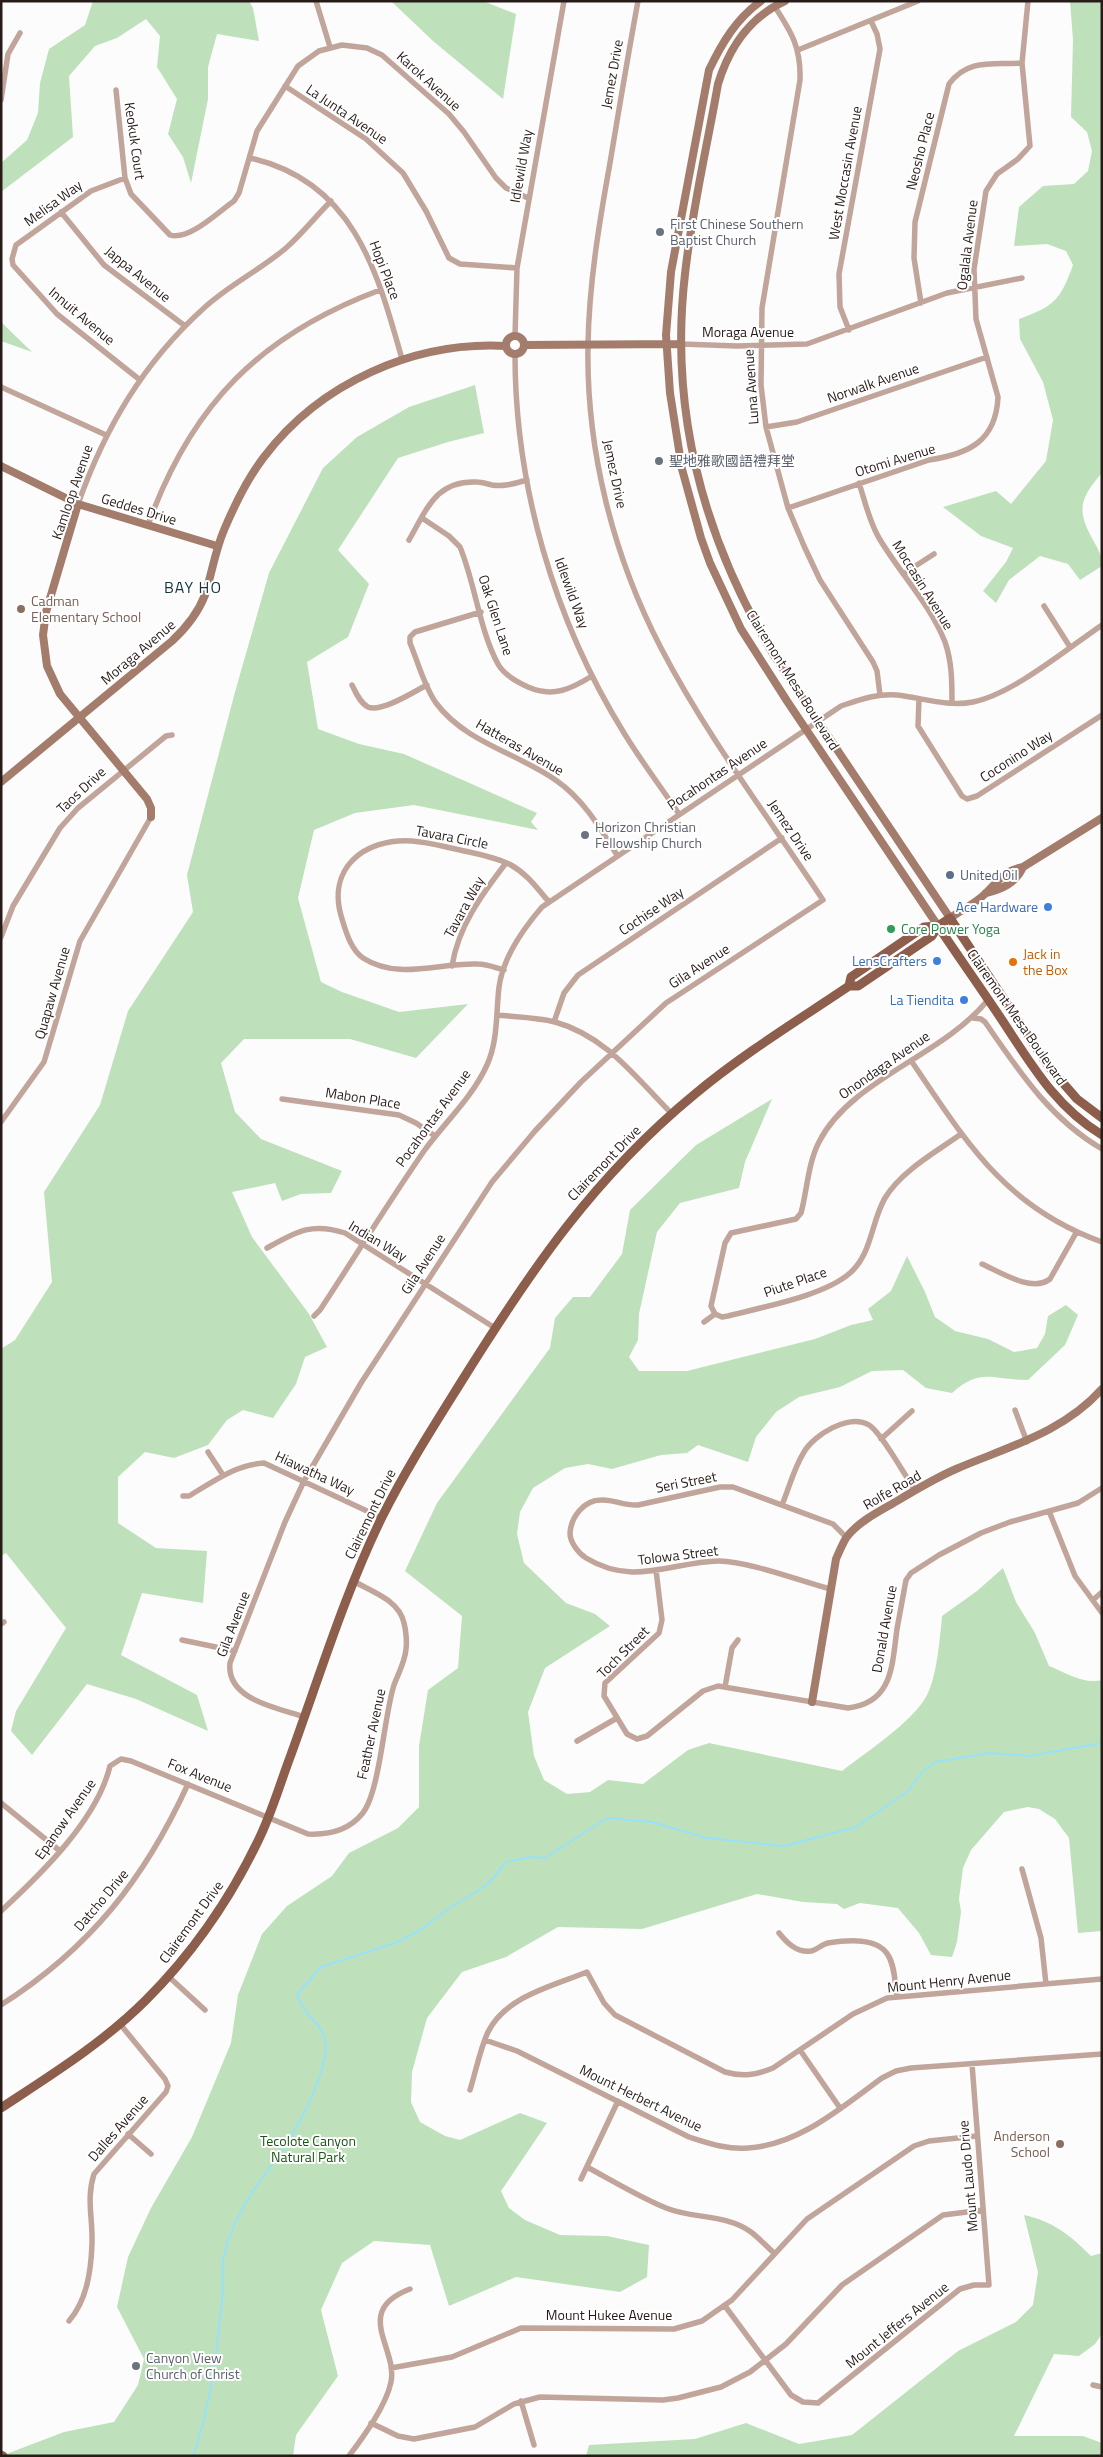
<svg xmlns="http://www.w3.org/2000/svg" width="1103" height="2457" viewBox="0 0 1103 2457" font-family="'Titillium Web','Noto Sans SC',sans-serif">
<rect width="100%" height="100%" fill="#fcfcfc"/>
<!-- green -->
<path fill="#bee1bb" d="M93,1H249L253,8L259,41L217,34L208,67V99L191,183L183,157L168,134L177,99L157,67L160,36L146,19L117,38L95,46L69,76L73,137L1,192V163L27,140L38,113L40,83L49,49L85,25Z
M391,1H483L516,14L503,99L433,41Z
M1070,1H1102V473C1080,498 1076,510 1093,540C1098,549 1102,555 1102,566L1080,580L1068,564L1040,556L1009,580L996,603L983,591L1006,562L1013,548L981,536L943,507L996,491L1011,504L1046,461L1053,420L1043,382L1020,339L1019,319C1054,306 1060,301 1073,265L1066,251L1047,244L1014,246L1019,207L1043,186L1074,184L1088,171L1092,151L1087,132L1071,117L1073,40Z
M1,322L32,352L1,341Z
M475,385L484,433L448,442L398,458L338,550L369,584L348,637L307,662L318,729L359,744L404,754L537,813L531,822L538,830L414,805L355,813L314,830L298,898L321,982L342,992L399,1012L468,1004L416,1058L350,1039H244L221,1063L235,1112L261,1139L342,1171L331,1193L301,1194L282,1201L275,1183L232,1192L252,1237L309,1314L327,1347L305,1357L296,1384L273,1418L243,1410L227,1420L208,1445L174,1458L145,1452L118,1477V1523L156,1548L207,1551L203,1603L142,1593L121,1655L197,1695L208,1731L136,1699L87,1684L32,1755L11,1731L16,1711L66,1628L6,1553L1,1556V1349L15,1340L52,1282L44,1192L100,1105L128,1011L193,912L187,875L235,692L269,573L323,468L357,437L409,407Z
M772,1099L745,1162L739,1188L680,1203L657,1232L639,1314L638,1340L629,1357L639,1371H687L815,1339L851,1325L873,1320L868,1309L891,1291L907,1256L925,1292L935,1317L955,1331L988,1339L1014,1352L1037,1348L1045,1334L1048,1316L1066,1305L1078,1315L1065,1345L1028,1380C992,1380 981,1367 952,1393L926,1388L903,1370L872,1371L840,1387L799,1397L776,1412L756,1437L748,1462L698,1445L687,1453L661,1455L612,1469L588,1464L565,1468L533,1488L520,1512L517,1534L524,1563L566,1603L595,1614L610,1626L545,1668L528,1712L534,1756L544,1780L567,1794L590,1792L608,1780L643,1784L688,1750L709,1743L842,1771C866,1752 913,1722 927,1695C937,1676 940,1637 942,1616L977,1591L1003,1568L1016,1602L1035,1633L1049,1666C1064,1672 1085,1685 1102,1680V1931L1078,1933L1069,1838L1055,1819L1039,1809L1028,1807L1004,1812L971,1850L963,1868L959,1899L961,1912L957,1942L952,1957L931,1955L919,1933L898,1908L860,1903L844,1909L837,1904L803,1902L757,1894L642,1929L558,1927L506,1957L462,1972L427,2018L412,2072L411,2102L420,2122L445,2136L460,2140L520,2113L547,2123L501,2191L509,2208L525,2220L560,2235L607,2236L649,2245L647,2277L620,2292L516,2277L449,2306L430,2245L374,2241L342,2263L321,2310L338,2376L296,2435L293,2456H1L64,2432L114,2422L138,2385L144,2359L117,2307L128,2257L151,2208L192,2137L231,2043L238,1995L262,1934L287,1906L332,1876L349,1853L398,1828L419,1807V1746L428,1690L458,1668L462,1616L405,1571L437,1503L550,1348L555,1318L573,1297H590L622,1254L630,1210L696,1145Z
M1024,2215C1053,2221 1071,2236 1091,2256L1102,2253V2334L1095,2344L1079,2356L1054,2354L1014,2436H1083L1102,2443V2456H586L589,2445L695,2439L746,2423L799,2444L852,2435L958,2351L1016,2322L1033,2305L1038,2272Z"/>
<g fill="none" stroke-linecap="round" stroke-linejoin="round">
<!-- stream -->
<path stroke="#98e2f9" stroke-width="2" d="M193,2456C210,2409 217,2350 222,2300C224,2284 220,2266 225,2251C235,2214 254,2189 276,2159C297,2130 317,2092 325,2057C331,2024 304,2020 297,1994L321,1967L395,1943L419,1931L448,1909L488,1884L506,1862L530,1857L545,1858L607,1818L652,1822L707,1838L784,1846L856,1827L908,1791L922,1772L935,1762L989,1753L1029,1756L1102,1743"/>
<!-- street -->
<path stroke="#c1a59b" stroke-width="5.5" d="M316,1L330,47
M775,7C792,33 801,48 800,80L762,308L761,385L766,427L788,508L804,546L820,580L873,662L877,671L880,695
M798,50L918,1
M285,86L366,139L403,173L426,211L449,258L460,264L517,268
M116,90L125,178L131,194L170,235C189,241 218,212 234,201L239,193L257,131L298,66L319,51L342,45L367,48L382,55L449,114L464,132L496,178L506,188L528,198
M1,100L8,54L20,33
M250,158C353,181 377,270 402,359
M125,178L91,191L16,245L12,259L13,265L57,314L140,380
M61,212L104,265L185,326
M921,303L914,258L915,222L949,84C968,58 993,65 1022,63
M849,330L840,307L839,274L880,49L877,34L871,21
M515,336L517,268L564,1
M681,344L737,346L807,344L947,293L1022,278
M515,354C515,486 554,620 624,733C641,761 661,787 679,814
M1,387L106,435
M766,427L797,422L987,357
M859,483C865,501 869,521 879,538C899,572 930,604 945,642C952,662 952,682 952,703
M78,504C105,428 143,363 204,308C229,285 260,270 286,248C302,234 316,216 331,201
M788,508L929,460C969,454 996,441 998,397L976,319L974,269L986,191L997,174L1018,159L1030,146L1022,63L1028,1
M422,518L449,536L460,547C475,583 480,632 498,664C504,675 517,682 528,687C553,698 571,689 592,676
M148,525C191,405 260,335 380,290
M409,540C427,509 436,480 477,482C482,482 487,484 492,485C504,487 516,483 527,480
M903,574L934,554
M1044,606L1070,647
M481,612L415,632L410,637V643C418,662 424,686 436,703C466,743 518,753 557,781C584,800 600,828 617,855
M352,685C356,693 360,703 368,707C381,713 415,691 427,685
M919,699L918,726L962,796L967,799L977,796L1102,715
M1,937L13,906L60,828L78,808L166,736L172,735
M452,966C458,927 482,894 506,863
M504,970C496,968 487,964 478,964C440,962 399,981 363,958C351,950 346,932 342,919C326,869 363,838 412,841C428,842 445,847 460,850C477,854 496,857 511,865C527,874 537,888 549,902
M497,1015C516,1017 536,1017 555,1022C606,1036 636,1078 672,1114
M973,1018L981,1019L985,1022C1019,1071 1049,1118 1102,1149
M554,1022L564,993L578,975L782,838
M912,1062C967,1143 1005,1207 1102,1242
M282,1099L399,1115L416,1123L435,1136
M1,1122L44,1062L80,941L151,817
M267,1248C296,1232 311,1222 345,1233L495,1328
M982,1264C1000,1272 1032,1293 1050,1279L1076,1233
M715,1314L711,1306L725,1243L731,1233L796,1219L801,1213C807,1191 808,1163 819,1142C850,1080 942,1056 987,1001
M715,1314L722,1317L728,1316C762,1307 824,1296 850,1273C872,1254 871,1222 885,1198C901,1171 936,1152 961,1134
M314,1316L320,1310C355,1257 388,1203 424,1151C445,1122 472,1098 487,1065C498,1041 496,1013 499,987C503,957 523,929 542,907L841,706C859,700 878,693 897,695C923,698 948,707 973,702C1013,694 1068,648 1102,625
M704,1322L715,1314
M1015,1410L1027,1442
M881,1439L912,1411
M208,1452L223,1475
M183,1496H189C214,1481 235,1465 264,1463L382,1518
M782,1505C789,1488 794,1468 804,1452C814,1435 849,1413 869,1425C881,1432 905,1476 915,1490
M1049,1511L1075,1576L1102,1613
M656,1570L662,1620L659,1633L605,1683L604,1696L627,1734L637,1739L647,1736L703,1691L718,1686L848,1708C893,1703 892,1665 897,1629C900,1613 903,1596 906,1580L911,1573L939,1555L981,1533L1010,1522L1078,1503L1102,1488
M830,1589C801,1581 747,1561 719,1561C670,1562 634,1587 586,1558C578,1553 570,1542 570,1533C571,1517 584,1500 601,1500C613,1499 624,1506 638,1505L720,1487H733L833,1524L847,1538
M1093,1600L1102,1592
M1,1624L4,1622
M182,1640L235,1651
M725,1687L732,1648L738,1640
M305,1717C278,1708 226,1700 230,1663L285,1522L304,1481L361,1383L492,1182L535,1131L581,1082L666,1003L823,900C769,818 706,735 661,648C613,556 586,449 588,345C589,284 599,224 610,163C619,109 628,55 638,1
M577,1741L617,1718
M1,1803L60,1851
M1022,1869L1041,1938L1046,1984
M1,1911C41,1874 97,1820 110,1766L121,1759L131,1761L308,1834C329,1835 348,1831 362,1814C380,1793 384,1715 394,1685C398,1674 405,1662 406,1649C407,1642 406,1630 404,1623C399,1600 371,1591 353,1581
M779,1933C787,1943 797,1953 811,1951C817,1950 822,1944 828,1943C847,1940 877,1937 888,1955C895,1966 895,1984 897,1996
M168,1976L205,2010
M1,2005C90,1948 144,1880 188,1784
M485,2040L517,2051L689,2137C708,2143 728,2150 748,2148C799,2145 842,2107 882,2078L896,2071L911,2068L1102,2054
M800,2050L840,2108
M470,2090C476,2071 480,2049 488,2032C506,1996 553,1986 587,1972L604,2003L615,2015L725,2072C743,2077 756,2075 773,2068L853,2014L887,1998L1102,1979
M128,2134L151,2154
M587,2167C613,2181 639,2197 666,2208C693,2219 727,2214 751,2232C759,2238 766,2246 774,2253
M581,2179L618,2101
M725,2306L791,2395L803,2402L818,2403L960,2289L974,2285H989L972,2064
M69,2321C87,2300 91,2271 92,2244C93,2218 86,2199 94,2174L166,2092L168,2086L165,2079L120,2024
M391,2368L452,2357L521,2328L674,2329L702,2321L732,2300L807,2219L914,2146L929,2141L977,2136
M1093,2385L1102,2387
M521,2401L534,2445
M371,2423L398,2436L414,2439L475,2427L514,2404L540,2397L663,2400L678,2398L721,2387L750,2372L786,2344L842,2285L943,2215L983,2210
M349,2456C364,2436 386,2406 391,2382C398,2348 352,2311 410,2289"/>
<!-- secondary -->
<path stroke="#a37c6c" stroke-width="8" d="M761,1C736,19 722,43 709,70L671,272L666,335L670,393L682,469L701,538L710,563L741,629L787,701L938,926
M785,1C750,17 729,48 718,84C707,147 692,210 685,274C669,411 703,537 773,654L950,918C962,910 976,903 986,893C998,881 1005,870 1023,867L1102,818
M506 345a9 9 0 1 1 18 0a9 9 0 1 1-18 0Z
M524,345L681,344
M1,466L78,504L217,546
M78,504L46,612L43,635L47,666L60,694L147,799L151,808V817
M1,782L172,641C186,628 198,613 205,595C212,573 215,551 224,530C235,504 247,479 264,457C320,383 414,341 506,346
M986,893C1002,889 1016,883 1023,867
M812,1702L836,1559C839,1552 842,1545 846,1538C857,1523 876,1513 892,1504C912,1492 933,1479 956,1469C1007,1447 1063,1433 1102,1389"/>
<!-- primary -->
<path stroke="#8c5e4b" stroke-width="9" d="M938,926C958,956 980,987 1000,1017C1030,1062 1054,1106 1102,1135
M849,986L851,977L924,927L938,926L950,918L1049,1067L1077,1099L1102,1118
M1,2108C51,2075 103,2043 146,2000C192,1954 230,1899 258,1841C271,1815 279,1787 289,1760C319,1678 344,1595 382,1517C406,1469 435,1424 463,1379C531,1270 594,1177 695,1094C743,1054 797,1021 849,986H858L932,936L938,926
M1,2455L3,2456"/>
</g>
<!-- markers -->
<g fill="#6b7280" stroke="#fff" stroke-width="2">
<circle cx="660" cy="232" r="5"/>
<circle cx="659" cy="461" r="5"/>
<circle cx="585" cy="835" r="5"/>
<circle cx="136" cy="2366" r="5"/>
</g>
<g fill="#8d6e63" stroke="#fff" stroke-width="2">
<circle cx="21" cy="609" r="5"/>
<circle cx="1060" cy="2144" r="5"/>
</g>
<circle fill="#5c6f8a" stroke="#fff" stroke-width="2" cx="950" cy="875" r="5"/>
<g fill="#3f7fe0" stroke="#fff" stroke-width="2">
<circle cx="1048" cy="907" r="5"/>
<circle cx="937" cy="961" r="5"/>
<circle cx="964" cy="1000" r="5"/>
</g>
<circle fill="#2e9e5b" stroke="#fff" stroke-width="2" cx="891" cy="929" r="5"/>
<circle fill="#e8710a" stroke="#fff" stroke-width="2" cx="1013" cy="962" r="5"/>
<g text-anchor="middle" stroke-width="4" stroke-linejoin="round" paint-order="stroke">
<!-- street labels -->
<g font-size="14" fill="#281c18" stroke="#fff">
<text transform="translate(612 74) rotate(-80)" y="5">Jemez Drive</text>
<text transform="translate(429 81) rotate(42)" y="5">Karok Avenue</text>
<text transform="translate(347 114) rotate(34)" y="5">La Junta Avenue</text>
<text transform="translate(135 141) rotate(82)" y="5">Keokuk Court</text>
<text transform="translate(920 151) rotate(-76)" y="5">Neosho Place</text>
<text transform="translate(521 166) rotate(-80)" y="5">Idlewild Way</text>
<text transform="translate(845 173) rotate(-80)" y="5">West Moccasin Avenue</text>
<text transform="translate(53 203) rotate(-36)" y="5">Melisa Way</text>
<text transform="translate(967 245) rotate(-83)" y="5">Ogalala Avenue</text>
<text transform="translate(385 270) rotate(69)" y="5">Hopi Place</text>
<text transform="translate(138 274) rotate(39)" y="5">Jappa Avenue</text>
<text transform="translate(82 316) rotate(40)" y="5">Innuit Avenue</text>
<text x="748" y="337">Moraga Avenue</text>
<text transform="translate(873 383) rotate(-19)" y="5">Norwalk Avenue</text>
<text transform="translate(751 387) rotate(-94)" y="5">Luna Avenue</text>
<text transform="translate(895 460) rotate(-17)" y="5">Otomi Avenue</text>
<text transform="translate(615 474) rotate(78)" y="5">Jemez Drive</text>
<text transform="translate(72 492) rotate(-71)" y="5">Kamloop Avenue</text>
<text transform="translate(139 509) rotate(17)" y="5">Geddes Drive</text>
<text transform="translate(923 585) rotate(58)" y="5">Moccasin Avenue</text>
<text transform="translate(572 593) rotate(70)" y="5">Idlewild Way</text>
<text transform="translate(496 615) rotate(72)" y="5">Oak Glen Lane</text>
<text transform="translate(138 652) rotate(-40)" y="5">Moraga Avenue</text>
<text transform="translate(793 680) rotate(58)" y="5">Clairemont Mesa Boulevard</text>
<text transform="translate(520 747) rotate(30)" y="5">Hatteras Avenue</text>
<text transform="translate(1016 756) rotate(-33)" y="5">Coconino Way</text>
<text transform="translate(717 774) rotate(-34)" y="5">Pocahontas Avenue</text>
<text transform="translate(81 790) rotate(-43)" y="5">Taos Drive</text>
<text transform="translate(791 830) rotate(56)" y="5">Jemez Drive</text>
<text transform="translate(452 837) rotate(11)" y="5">Tavara Circle</text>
<text transform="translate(464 907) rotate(-61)" y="5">Tavara Way</text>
<text transform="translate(651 911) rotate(-34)" y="5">Cochise Way</text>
<text transform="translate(699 966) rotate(-33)" y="5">Gila Avenue</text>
<text transform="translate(52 993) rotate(-74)" y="5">Quapaw Avenue</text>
<text transform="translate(1017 1017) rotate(55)" y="5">Clairemont Mesa Boulevard</text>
<text transform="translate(884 1065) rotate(-35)" y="5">Onondaga Avenue</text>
<text transform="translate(363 1098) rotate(9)" y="5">Mabon Place</text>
<text transform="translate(433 1118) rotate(-54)" y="5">Pocahontas Avenue</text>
<text transform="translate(604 1163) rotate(-46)" y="5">Clairemont Drive</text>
<text transform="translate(378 1241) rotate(31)" y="5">Indian Way</text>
<text transform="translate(423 1264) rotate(-57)" y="5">Gila Avenue</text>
<text transform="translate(795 1282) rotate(-19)" y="5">Piute Place</text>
<text transform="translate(315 1473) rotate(25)" y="5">Hiawatha Way</text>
<text transform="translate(686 1482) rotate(-11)" y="5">Seri Street</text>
<text transform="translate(892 1490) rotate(-30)" y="5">Rolfe Road</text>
<text transform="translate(370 1514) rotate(-64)" y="5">Clairemont Drive</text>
<text transform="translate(678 1555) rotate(-7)" y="5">Tolowa Street</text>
<text transform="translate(233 1624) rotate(-69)" y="5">Gila Avenue</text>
<text transform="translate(884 1629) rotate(-80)" y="5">Donald Avenue</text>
<text transform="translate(623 1652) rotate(-45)" y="5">Toch Street</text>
<text transform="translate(371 1734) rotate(-78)" y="5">Feather Avenue</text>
<text transform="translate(200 1775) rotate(22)" y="5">Fox Avenue</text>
<text transform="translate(65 1819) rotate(-55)" y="5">Epanow Avenue</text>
<text transform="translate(101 1900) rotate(-50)" y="5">Datcho Drive</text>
<text transform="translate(191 1922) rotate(-54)" y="5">Clairemont Drive</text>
<text transform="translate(949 1981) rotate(-6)" y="5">Mount Henry Avenue</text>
<text transform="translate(641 2098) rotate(26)" y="5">Mount Herbert Avenue</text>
<text transform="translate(118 2128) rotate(-49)" y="5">Dalles Avenue</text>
<text transform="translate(968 2176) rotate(-95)" y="5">Mount Laudo Drive</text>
<text x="609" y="2320">Mount Hukee Avenue</text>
<text transform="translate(897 2325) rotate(-39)" y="5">Mount Jeffers Avenue</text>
</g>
<!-- worship labels -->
<g font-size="14" fill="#5b616d" stroke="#fff" text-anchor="start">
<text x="670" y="229">First Chinese Southern<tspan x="670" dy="16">Baptist Church</tspan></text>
<text x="669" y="466">聖地雅歌國語禮拜堂</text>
<text x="595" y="832">Horizon Christian<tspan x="595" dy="16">Fellowship Church</tspan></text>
<text x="146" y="2363">Canyon View<tspan x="146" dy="16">Church of Christ</tspan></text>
</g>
<!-- education labels -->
<g font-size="14" fill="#785e54" stroke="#fff" text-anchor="start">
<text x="31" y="606">Cadman<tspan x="31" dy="16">Elementary School</tspan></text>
<text x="1050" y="2141" text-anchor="end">Anderson<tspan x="1050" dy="16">School</tspan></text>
</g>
<!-- service labels -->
<g font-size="14" fill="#4e5e75" stroke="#fff" text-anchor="start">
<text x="960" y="880">United Oil</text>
</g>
<!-- shop labels -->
<g font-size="14" fill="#366cbe" stroke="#fff" text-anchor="end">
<text x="1038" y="912">Ace Hardware</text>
<text x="927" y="966">LensCrafters</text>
<text x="954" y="1005">La Tiendita</text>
</g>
<!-- leisure labels -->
<g font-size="14" fill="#27864d" stroke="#fff" text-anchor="start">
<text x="901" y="934">Core Power Yoga</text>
</g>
<!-- food labels -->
<g font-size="14" fill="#c56008" stroke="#fff" text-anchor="start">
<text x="1023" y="959">Jack in<tspan x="1023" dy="16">the Box</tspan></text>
</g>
<!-- park labels -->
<g font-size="14" fill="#195316" stroke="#fff">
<text x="308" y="2146">Tecolote Canyon<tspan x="308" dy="16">Natural Park</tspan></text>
</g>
<!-- quarter labels -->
<g font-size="16" letter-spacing="1" fill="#14353c" stroke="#fff">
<text x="193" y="593">BAY HO</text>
</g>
</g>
<!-- border -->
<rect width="1103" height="2457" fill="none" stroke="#281c18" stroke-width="5"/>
</svg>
